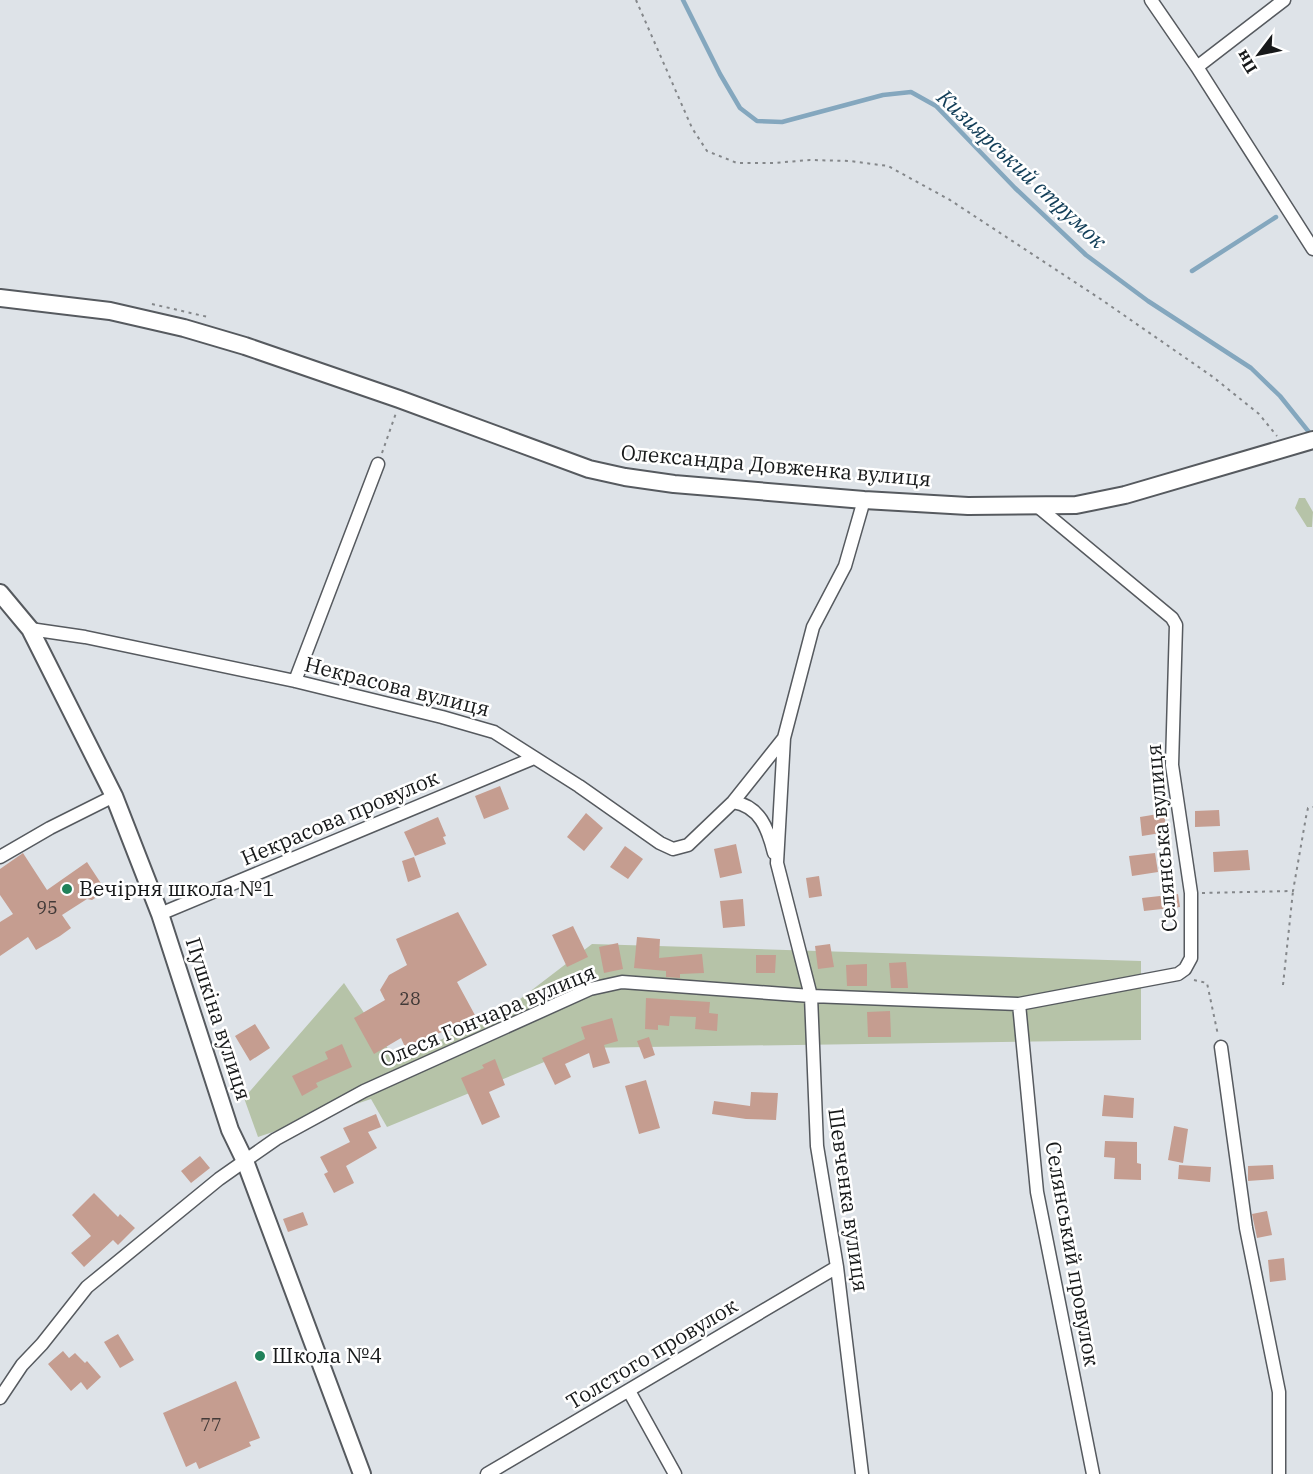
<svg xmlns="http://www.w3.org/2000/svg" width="1313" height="1474" viewBox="0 0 1313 1474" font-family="'IBM Plex Serif',serif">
<rect width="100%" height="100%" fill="#dee3e8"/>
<!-- green -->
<path fill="#b6c3a8" d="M1299,498H1305L1313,512L1312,527H1307L1295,508Z
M592,944L1141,961V1040L578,1048L387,1127L371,1099L258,1137L244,1098L344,983L395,1059L499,1015Z"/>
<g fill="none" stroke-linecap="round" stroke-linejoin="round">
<!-- stream -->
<path stroke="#84a7be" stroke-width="4.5" d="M683,0L720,74L740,108L757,121L782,122L883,95L911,92L936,106L1015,188L1086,255L1148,301L1251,368L1280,396L1313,437
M1192,271L1276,217"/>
</g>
<!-- building -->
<path fill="#c59d90" d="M500,786L509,809L484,819L475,796Z
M1219,810L1220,826L1195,827V811Z
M586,813L603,828L584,851L567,837Z
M1164,813L1167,832L1142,836L1140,817Z
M438,817L446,836L443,837L446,844L415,856L404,832Z
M736,844L742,873L720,878L714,849Z
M625,846L643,859L628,879L610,867Z
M1248,850L1250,870L1214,872L1213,852Z
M23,853L47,890L87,862L106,891L92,900L87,899L62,915L71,928L60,936L36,950L28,937L0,956V922L13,914L0,895V869Z
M1155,853L1158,872L1132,876L1129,856Z
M414,857L421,877L408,882L402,861Z
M819,876L822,896L809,898L806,878Z
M1178,894L1180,907L1144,911L1142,898Z
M743,899L745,926L723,928L720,901Z
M458,912L487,965L457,982L476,1017L443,1034L442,1032L405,1047L401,1038L374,1054L354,1018L385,1000L380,990L389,975L407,965L396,939Z
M573,926L588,957L567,967L552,935Z
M637,937L660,939L659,958L702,954L704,973L680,974V978L666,977V971L634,968Z
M618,943L623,969L604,973L599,947Z
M830,944L834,967L818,969L815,946Z
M756,955H776L775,973H756Z
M906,962L908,988H891L889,963Z
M867,964V986H847L846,965Z
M646,998L710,1002L709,1013L718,1014L717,1031L695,1029L696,1017L670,1016L669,1026L658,1025V1030L645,1029Z
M890,1011L891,1037H868L867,1012Z
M612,1018L618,1041L604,1045L610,1063L593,1068L589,1053L565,1064L571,1077L555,1085L542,1058L585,1039L581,1027Z
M255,1024L270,1048L250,1061L235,1036Z
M649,1037L655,1055L644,1059L637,1041Z
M342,1044L352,1067L316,1083L318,1087L302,1096L292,1076L328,1059L325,1052Z
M495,1059L505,1085L489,1092L500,1117L482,1125L461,1078L484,1068L482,1065Z
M646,1080L660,1128L639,1134L625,1086Z
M751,1092L778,1093L776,1120L746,1119L712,1114L714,1101L750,1106Z
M1104,1095L1134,1098L1133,1118L1102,1116Z
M376,1114L381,1127L368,1132L377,1148L346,1166L354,1183L334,1193L324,1174L328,1172L320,1157L350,1142L343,1128Z
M1174,1126L1188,1129L1183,1163L1168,1160Z
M1105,1141L1137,1142V1163L1141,1164V1180L1114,1179L1115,1158L1104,1157Z
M200,1156L210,1168L191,1183L181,1171Z
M1179,1165L1211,1167L1210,1182L1178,1179Z
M1273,1165L1274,1179L1248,1181V1166Z
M94,1193L118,1217L120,1214L135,1228L118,1245L113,1240L84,1267L71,1253L91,1236L72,1215Z
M1267,1211L1272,1235L1257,1238L1252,1214Z
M303,1212L308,1225L288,1232L283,1219Z
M1284,1258L1286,1280L1270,1282L1268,1260Z
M118,1334L134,1360L120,1368L104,1342Z
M63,1351L69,1358L75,1353L85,1363L87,1361L101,1377L87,1390L81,1382L71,1391L48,1364Z
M236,1381L260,1438L249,1442L251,1446L199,1469L196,1462L186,1467L163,1413Z"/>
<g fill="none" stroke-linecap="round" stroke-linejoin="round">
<!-- street casing -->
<g stroke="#565a5f" stroke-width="15">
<path id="street" d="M1151,0L1197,67L1313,249
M1197,67L1284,0
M30,629L85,637L295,681L442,717L494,732L579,786L660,843L673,849L688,845L733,802L784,738
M295,681L378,464
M733,802C760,806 768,829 774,853
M0,857L50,828L114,796
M160,914L534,758
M1019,1004L1037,1192L1093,1474
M1221,1047L1246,1228L1279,1392V1474
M629,1391L675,1474
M0,1398L22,1365L42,1344L87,1287L219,1179L276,1139L364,1091L590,989L622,982L811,996L1019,1004L1178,974L1185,969L1191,958V893L1172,765L1176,625L1172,618L1037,506
M487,1474L837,1267
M862,1474L837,1267L817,1146L811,996L777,863L784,738L813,627L845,566L864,500"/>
</g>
<!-- secondary casing -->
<g stroke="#565a5f" stroke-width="20">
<path id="secondary" d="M0,298L110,311L184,328L245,346L399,399L589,469L625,477L674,484L864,500L968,506L1076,505L1125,495L1313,440
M0,593L30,629L114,796L160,914L230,1130L245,1161L362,1474"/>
</g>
<!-- path -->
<path stroke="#84878a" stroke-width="2" stroke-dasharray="3 4.5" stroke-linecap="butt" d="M636,0L692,128L707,151L737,163H774L810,160L850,161L888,166L950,200L1102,300L1213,377L1259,414L1277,436
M152,304L208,317
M382,453L396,413
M1202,893L1293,891L1306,817L1308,808L1313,807
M1194,980L1207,983L1218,1035
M1283,985L1293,891"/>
<!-- street -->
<use href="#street" stroke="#fff" stroke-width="12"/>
<!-- secondary -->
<use href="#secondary" stroke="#fff" stroke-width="16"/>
</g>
<!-- markers -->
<g fill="#20815a" stroke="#fff" stroke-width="2">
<circle cx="67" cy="889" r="6"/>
<circle cx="260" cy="1356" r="6"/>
</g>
<g text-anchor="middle" stroke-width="5" stroke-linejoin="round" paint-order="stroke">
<!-- number labels -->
<g font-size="18" fill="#423a38">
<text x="47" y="914">95</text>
<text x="410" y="1005">28</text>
<text x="211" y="1431">77</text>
</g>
<!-- street labels -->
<g font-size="21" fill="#17191a" stroke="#fff">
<text transform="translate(776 466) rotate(5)" y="7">Олександра Довженка вулиця</text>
<text transform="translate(397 687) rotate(14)" y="7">Некрасова вулиця</text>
<text transform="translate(340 818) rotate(-23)" y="7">Некрасова провулок</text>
<text transform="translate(1162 838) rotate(-95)" y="7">Селянська вулиця</text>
<text transform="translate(488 1016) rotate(-23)" y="7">Олеся Гончара вулиця</text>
<text transform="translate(218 1019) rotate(72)" y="7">Пушкіна вулиця</text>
<text transform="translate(848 1200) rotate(82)" y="7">Шевченка вулиця</text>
<text transform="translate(1072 1254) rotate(80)" y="7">Селянський провулок</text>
<text transform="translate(652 1354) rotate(-31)" y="7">Толстого провулок</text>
</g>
<!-- poi labels -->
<g font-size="21" fill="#17191a" stroke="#fff" text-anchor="start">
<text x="79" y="896">Вечірня школа №1</text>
<text x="272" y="1363">Школа №4</text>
</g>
<!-- water labels -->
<g font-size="22" font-style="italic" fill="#123e58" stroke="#fff">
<text transform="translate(1022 169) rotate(43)" y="8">Кизиярський струмок</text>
</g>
</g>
<!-- north arrow -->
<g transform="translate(1259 54) rotate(238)" stroke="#ffffff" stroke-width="4.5" paint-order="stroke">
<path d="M0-4.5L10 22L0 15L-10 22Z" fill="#17191a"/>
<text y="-9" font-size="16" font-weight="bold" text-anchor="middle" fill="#17191a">Пн</text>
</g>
</svg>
